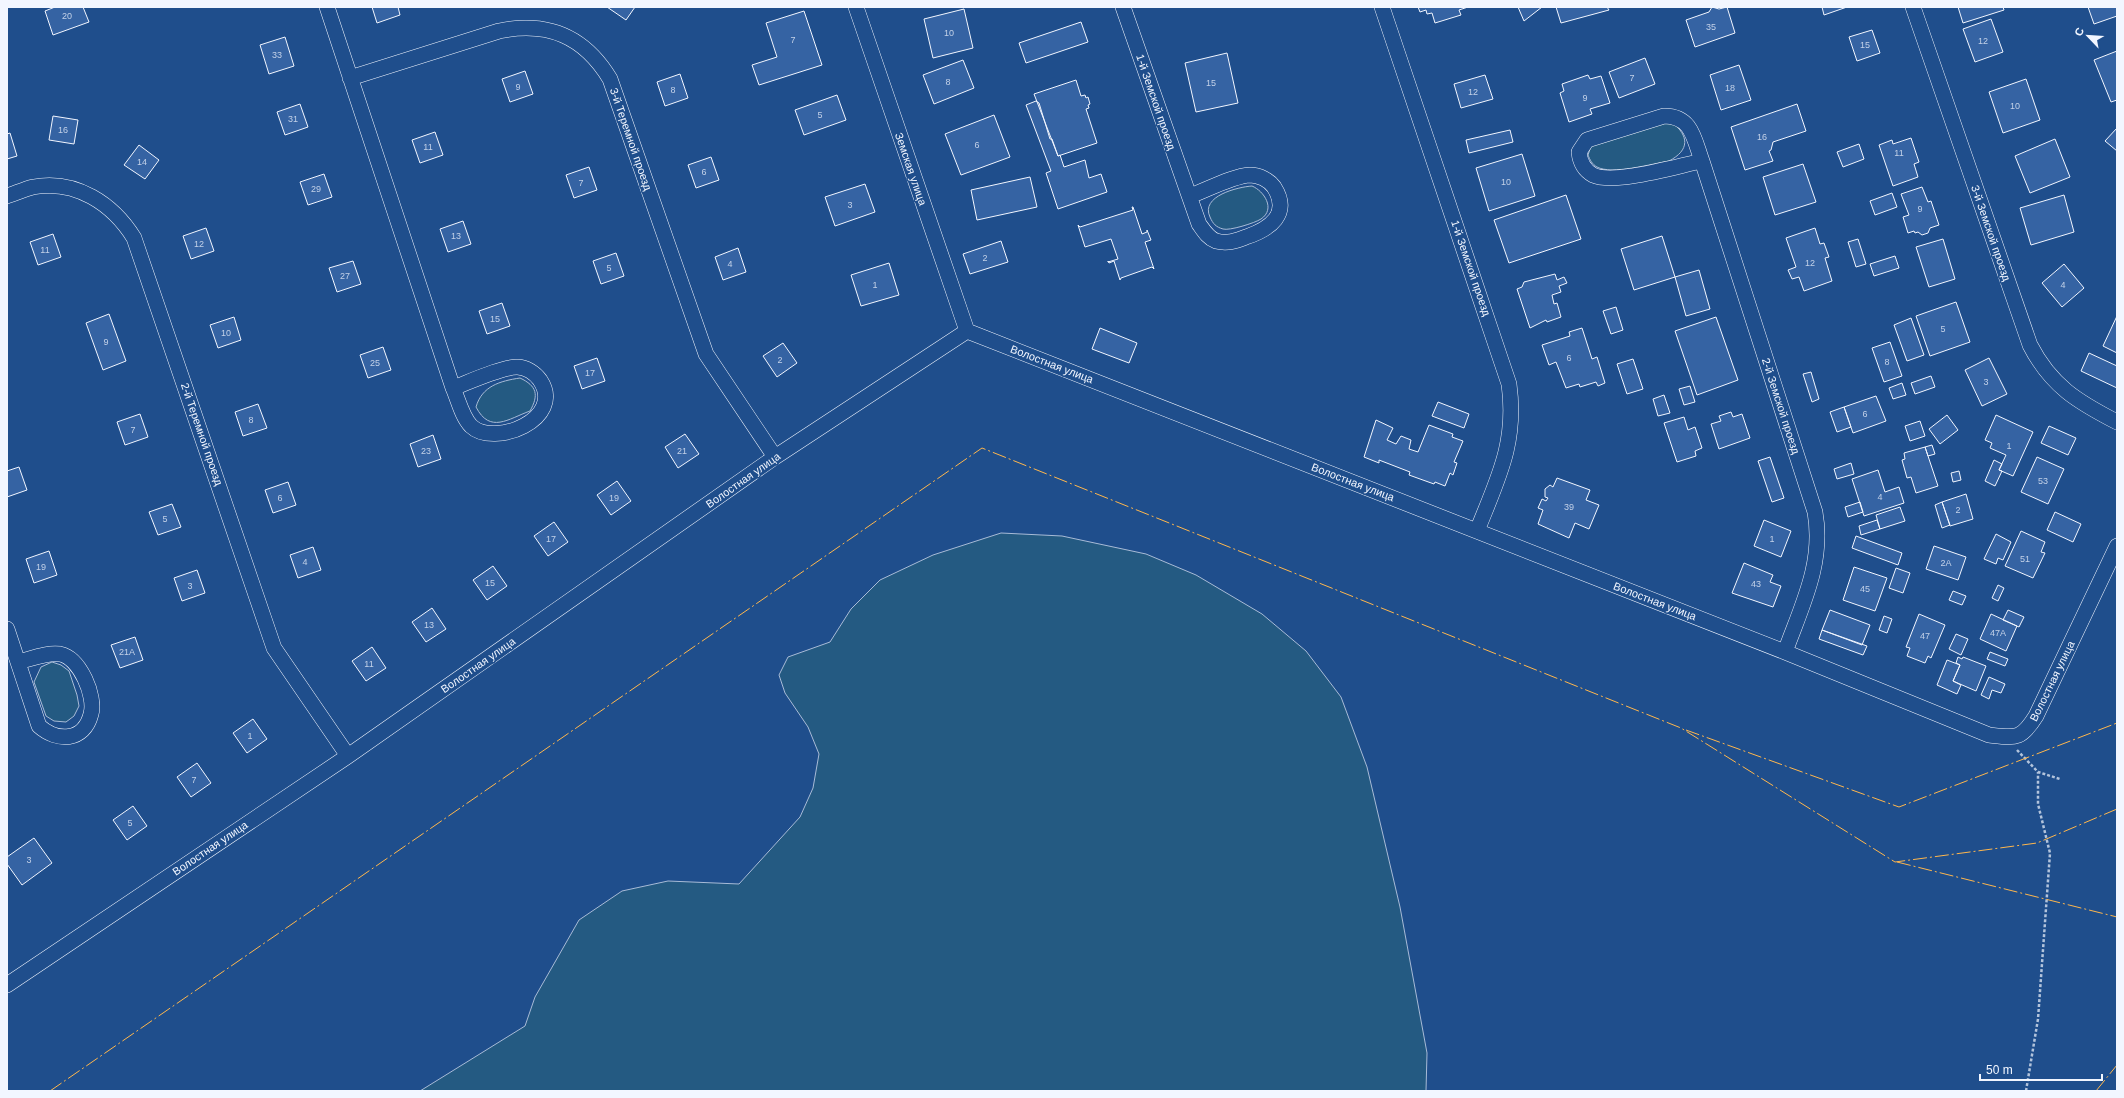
<svg xmlns="http://www.w3.org/2000/svg" width="2124" height="1098" viewBox="0 0 2124 1098" font-family="Arial,sans-serif">
<rect width="100%" height="100%" fill="#1f4e8c"/>
<!-- green -->
<path fill="#245a82" stroke="#a8bbd7" d="M1659,122H1672C1689,136 1690,150 1669,161C1651,164 1612,175 1597,167C1592,164 1590,160 1588,155L1591,146Z
M1252,186C1264,191 1276,209 1261,219C1255,223 1229,231 1223,229C1216,227 1213,224 1210,217C1200,196 1238,187 1252,186Z
M520,378C537,386 539,395 530,411C508,419 490,434 476,407C482,386 500,381 520,378Z
M1001,533L1062,536L1146,554L1196,575L1262,614L1306,651L1341,697L1367,767L1400,907L1427,1053L1426,1091H420L525,1026L535,997L579,920L622,891L668,881L739,884L800,817L813,788L819,754L808,727L785,693L779,675L788,657L830,642L851,609L880,580L933,555Z
M52,662L61,665L69,671L77,695L79,706L74,716L66,722L54,721L46,716L34,682L41,667Z"/>
<!-- building -->
<path fill="#3563a3" stroke="#f2f6ff" d="M55,7H83L89,22L53,35L45,11Z
M372,7H398L400,15L377,23Z
M607,7H635L626,20Z
M1418,7H1468L1459,10L1461,15L1435,23L1432,13L1427,14L1426,10L1420,12Z
M1518,7H1542L1524,21Z
M1556,7H1607L1609,10L1561,23Z
M1712,7L1719,9L1727,7L1735,33L1695,47L1686,20L1709,12Z
M1822,7H1847L1824,15Z
M1958,7H2003L2004,10L1963,23Z
M2088,7H2117V16L2094,24Z
M964,9L973,48L933,58L924,19Z
M804,11L822,65L759,85L752,65L777,57L766,23Z
M1991,19L2003,52L1975,62L1963,29Z
M1081,22L1088,42L1026,63L1019,43Z
M1872,30L1880,53L1857,61L1849,37Z
M285,37L294,66L269,74L260,45Z
M2117,51V100L2111,102L2094,60Z
M1227,53L1238,103L1196,112L1185,63Z
M1645,58L1655,84L1619,98L1609,72Z
M963,60L974,88L934,104L923,75Z
M1739,65L1751,100L1721,110L1710,75Z
M525,71L533,94L510,102L502,79Z
M680,74L688,98L665,106L657,82Z
M1485,75L1493,99L1461,108L1454,84Z
M1588,75L1590,79L1601,76L1610,103L1590,109L1592,114L1569,122L1560,93L1564,91L1562,84Z
M2026,79L2040,120L2003,133L1989,92Z
M1076,80L1081,96L1085,95L1086,98L1088,97L1090,104L1088,105L1089,108L1086,109L1097,143L1058,156L1034,94Z
M837,95L846,120L804,135L795,110Z
M1036,101L1039,103L1050,139H1052L1058,156L1060,155L1064,167L1085,160L1089,178L1101,174L1107,192L1058,209L1046,173L1051,171L1026,105Z
M300,104L308,127L285,135L277,112Z
M1797,104L1806,131L1773,142L1771,150L1769,151L1773,161L1745,170L1731,127Z
M994,115L1010,157L961,175L945,134Z
M53,116L78,120L74,144L49,140Z
M2117,128V151L2105,141Z
M1510,130L1513,142L1469,153L1466,140Z
M435,132L443,155L420,163L412,140Z
M10,133L17,156L7,159V134Z
M1911,138L1919,162L1914,164L1918,177L1893,186L1879,145L1892,140L1893,144Z
M2055,139L2070,177L2030,193L2015,156Z
M1859,144L1864,159L1843,167L1837,152Z
M139,145L159,160L145,179L124,165Z
M1522,154L1535,196L1489,211L1476,168Z
M711,157L719,180L696,188L688,165Z
M1803,164L1816,202L1775,215L1763,177Z
M589,167L597,190L574,198L566,175Z
M324,174L332,197L308,205L300,182Z
M1030,177L1037,207L977,220L971,190Z
M865,184L875,212L835,226L825,197Z
M1922,187L1928,202L1931,201L1939,225L1930,228L1928,233L1922,235L1918,232L1915,233L1914,231L1908,233L1903,217L1909,215L1901,194Z
M1892,193L1897,207L1875,215L1870,201Z
M1566,195L1581,239L1509,263L1494,220Z
M2064,195L2074,232L2031,245L2020,208Z
M1132,207H1133L1142,234L1147,232V230L1151,240L1145,242L1154,269L1152,267L1121,278L1120,280L1114,261L1109,263L1108,261V262L1118,259L1111,239L1085,247L1078,225L1080,227L1133,210Z
M463,221L471,244L448,252L440,229Z
M206,228L214,251L191,259L183,236Z
M1815,228L1820,244L1824,243L1829,257L1825,258L1832,281L1804,291L1799,277L1792,279L1788,270L1796,267L1786,238Z
M53,234L61,257L38,265L30,242Z
M1662,236L1675,277L1634,290L1621,249Z
M1858,239L1866,264L1856,267L1848,242Z
M1943,239L1955,279L1929,287L1916,247Z
M1001,241L1008,262L970,274L963,254Z
M738,248L746,272L723,280L715,257Z
M616,253L624,276L601,284L593,261Z
M1895,256L1899,268L1874,276L1870,264Z
M353,261L361,284L337,292L329,268Z
M889,263L899,295L861,306L851,275Z
M2064,264L2084,288L2062,307L2042,283Z
M1699,270L1710,309L1686,316L1675,277Z
M1555,274L1557,280L1564,277L1567,283L1559,286L1561,292L1552,295L1554,304L1557,303L1561,317L1547,322L1546,320L1530,328L1517,289L1522,287L1524,282Z
M1956,302L1970,342L1930,356L1916,316Z
M502,303L510,326L487,334L479,311Z
M1616,307L1623,330L1611,334L1603,311Z
M109,314L126,361L103,370L86,323Z
M2117,316V353L2103,346Z
M234,317L241,340L218,348L210,325Z
M1716,317L1738,380L1697,395L1675,331Z
M1911,318L1924,355L1907,361L1894,325Z
M1100,328L1137,343L1129,363L1092,349Z
M1582,328L1592,359L1597,357L1605,383L1598,386L1596,382L1580,387L1579,384L1566,388L1556,362L1549,365L1542,345L1570,336L1569,332Z
M1890,342L1902,376L1884,382L1872,348Z
M783,343L797,363L777,377L763,356Z
M383,347L391,370L368,378L360,355Z
M2089,353L2117,366V388L2081,371Z
M597,358L605,381L582,389L574,366Z
M1989,358L2007,394L1982,406L1965,370Z
M1633,359L1643,389L1627,394L1617,364Z
M1811,372L1819,399L1812,402L1803,374Z
M1931,376L1935,387L1915,394L1911,383Z
M1902,383L1906,395L1893,399L1889,388Z
M1690,386L1695,402L1684,405L1679,389Z
M1664,395L1670,413L1658,416L1653,399Z
M1876,396L1886,421L1853,433L1844,407Z
M1438,402L1469,414L1464,428L1432,416Z
M258,404L267,428L243,436L235,412Z
M1844,407L1851,427L1837,432L1830,412Z
M1731,412L1733,417L1742,414L1750,438L1719,449L1711,424L1721,421L1719,416Z
M140,414L148,437L125,445L117,422Z
M1947,415L1958,430L1940,444L1929,429Z
M1996,415L2033,432L2013,476L1999,470L2006,455L1990,448L1992,443L1985,440Z
M1684,417L1688,430L1695,427L1702,448L1695,451L1696,456L1677,462L1664,423Z
M1376,420L1393,428L1387,440L1396,444L1401,436L1411,440L1409,449L1418,452L1429,425L1453,434L1452,437L1463,441L1454,462L1457,463L1453,475L1450,473L1445,486L1435,482L1434,484L1409,475L1410,472L1379,460V463L1364,457Z
M1920,421L1925,436L1910,441L1905,426Z
M2049,426L2076,438L2068,455L2041,443Z
M685,434L699,454L678,468L665,447Z
M433,435L441,459L418,467L410,444Z
M1932,445L1935,454L1928,456L1925,447Z
M1925,447L1938,486L1916,493L1911,477L1907,478L1902,460L1905,459L1904,453Z
M1770,457L1784,498L1772,502L1758,461Z
M2037,457L2064,469L2048,504L2021,492Z
M1994,460L2002,464L1999,470L2002,471L1995,486L1985,481Z
M1851,463L1854,474L1837,479L1834,469Z
M19,467L27,490L7,497V471Z
M1878,470L1885,492L1899,487L1904,503L1864,516L1852,479Z
M1959,471L1961,480L1953,482L1951,473Z
M1557,478L1590,490L1586,500L1599,505L1589,529L1575,523L1569,538L1538,524L1543,510L1538,508L1542,499L1546,501L1548,498L1545,497V489L1550,485L1553,487Z
M617,481L631,501L611,515L597,495Z
M288,482L296,505L273,513L265,490Z
M1966,494L1973,519L1950,526L1942,502Z
M1860,502L1863,512L1848,517L1845,507Z
M1942,502L1950,525L1942,528L1935,505Z
M172,504L181,527L158,535L149,512Z
M1900,507L1905,521L1880,529L1876,515Z
M2055,512L2081,524L2073,542L2047,530Z
M1764,520L1791,531L1781,557L1754,546Z
M1877,520L1880,529L1861,535L1859,526Z
M554,522L568,542L548,556L534,536Z
M2021,531L2045,542L2041,552L2045,553L2033,578L2005,566Z
M1996,534L2011,542L2003,560L1998,558L1996,564L1984,559Z
M1856,536L1902,553L1898,565L1852,548Z
M1934,546L1966,557L1958,580L1926,569Z
M313,547L321,570L298,578L290,555Z
M49,551L57,575L34,583L26,559Z
M1744,563L1773,575L1770,582L1781,586L1773,607L1732,593Z
M493,566L507,586L487,600L473,580Z
M1854,567L1887,578L1875,611L1843,600Z
M1896,568L1910,573L1903,593L1889,588Z
M197,570L205,593L182,601L174,578Z
M1998,585L2004,588L1998,601L1992,598Z
M1953,591L1966,596L1962,605L1949,600Z
M432,608L446,629L426,642L412,622Z
M1830,610L1870,625L1862,645L1822,630Z
M2008,610L2024,617L2019,627L2003,620Z
M1919,614L1945,625L1931,658L1928,656L1925,663L1907,656L1910,648L1906,647Z
M1991,614L2017,626L2006,651L1980,639Z
M1884,616L1892,619L1887,633L1879,630Z
M1822,630L1867,646L1863,655L1819,639Z
M1956,634L1968,639L1961,655L1949,649Z
M135,637L143,660L120,668L111,645Z
M372,647L386,668L366,681L352,661Z
M1990,652L2008,659L2005,666L1987,659Z
M1958,657L1962,659L1963,657L1986,666L1976,691L1953,681L1960,665L1956,663Z
M1947,660L1960,665L1953,681L1961,685L1957,694L1937,685Z
M1989,677L2005,684L2001,693L1992,690L1989,699L1981,695Z
M253,719L267,739L247,753L233,733Z
M197,763L211,783L191,797L177,777Z
M133,806L147,826L127,840L113,820Z
M34,838L52,863L22,885L7,864V857Z"/>
<g fill="none" stroke-linecap="round" stroke-linejoin="round">
<!-- street casing -->
<g stroke="#f2f6ff" stroke-width="16">
<path id="street" d="M327,7L453,388C458,399 462,417 471,426C494,448 566,419 540,380C535,373 526,367 517,367C502,367 469,382 453,388
M856,7L967,331
M1123,7L1199,224C1204,231 1208,238 1216,241C1227,244 1236,241 1246,237C1270,229 1291,214 1274,187C1269,180 1259,175 1250,175C1232,176 1207,190 1190,196
M1382,7L1509,384C1517,443 1498,478 1477,531
M1913,7L2030,345C2051,386 2078,402 2117,422
M350,78L499,31C548,21 584,36 610,79L706,354L775,457
M1702,161C1694,139 1692,116 1664,116L1587,140L1579,152C1580,162 1584,170 1593,175C1614,185 1677,166 1702,161L1815,512C1824,563 1802,605 1785,652
M7,196C16,193 25,189 33,187C76,179 113,204 134,238L274,648L348,756
M967,331L1785,652L1989,735C2016,738 2021,740 2036,716L2117,546
M7,629L39,726C57,742 84,742 91,714C96,696 80,658 60,654C47,652 31,659 18,662
M7,985L348,756L775,457L967,331"/>
</g>
<!-- path -->
<path stroke="#b3c4dc" stroke-width="2.5" stroke-dasharray="3 2" stroke-linecap="butt" d="M2017,750L2038,772L2060,779
M2026,1091L2038,1019L2050,853L2038,804V772"/>
<!-- street -->
<use href="#street" stroke="#1f4e8c" stroke-width="15"/>
<!-- power -->
<path stroke="#ffb74d" stroke-width="1" stroke-dasharray="14 3 2 3" stroke-linecap="butt" d="M1686,730L1899,807L2117,723
M1897,862L2117,917
M50,1091L982,448L1681,728L1895,862L2037,843L2117,809
M2096,1091L2117,1065"/>
</g>
<g text-anchor="middle" stroke-width="3" stroke-linejoin="round" paint-order="stroke">
<!-- number labels -->
<g font-size="9" fill="#c3d1e8">
<text x="67" y="19">20</text>
<text x="1711" y="30">35</text>
<text x="949" y="36">10</text>
<text x="793" y="43">7</text>
<text x="1983" y="44">12</text>
<text x="1865" y="48">15</text>
<text x="277" y="58">33</text>
<text x="1632" y="81">7</text>
<text x="948" y="85">8</text>
<text x="1211" y="86">15</text>
<text x="518" y="90">9</text>
<text x="1730" y="91">18</text>
<text x="673" y="93">8</text>
<text x="1473" y="95">12</text>
<text x="1585" y="101">9</text>
<text x="2015" y="109">10</text>
<text x="820" y="118">5</text>
<text x="293" y="122">31</text>
<text x="63" y="133">16</text>
<text x="1762" y="140">16</text>
<text x="977" y="148">6</text>
<text x="428" y="150">11</text>
<text x="1899" y="156">11</text>
<text x="142" y="165">14</text>
<text x="704" y="175">6</text>
<text x="1506" y="185">10</text>
<text x="581" y="186">7</text>
<text x="316" y="192">29</text>
<text x="850" y="208">3</text>
<text x="1920" y="212">9</text>
<text x="456" y="239">13</text>
<text x="199" y="247">12</text>
<text x="45" y="253">11</text>
<text x="985" y="261">2</text>
<text x="1810" y="266">12</text>
<text x="730" y="267">4</text>
<text x="609" y="271">5</text>
<text x="345" y="279">27</text>
<text x="875" y="288">1</text>
<text x="2063" y="288">4</text>
<text x="495" y="322">15</text>
<text x="1943" y="332">5</text>
<text x="226" y="336">10</text>
<text x="106" y="345">9</text>
<text x="1569" y="361">6</text>
<text x="780" y="363">2</text>
<text x="1887" y="365">8</text>
<text x="375" y="366">25</text>
<text x="590" y="376">17</text>
<text x="1986" y="385">3</text>
<text x="1865" y="417">6</text>
<text x="251" y="423">8</text>
<text x="133" y="433">7</text>
<text x="2009" y="449">1</text>
<text x="426" y="454">23</text>
<text x="682" y="454">21</text>
<text x="2043" y="484">53</text>
<text x="1880" y="500">4</text>
<text x="280" y="501">6</text>
<text x="614" y="501">19</text>
<text x="1569" y="510">39</text>
<text x="1958" y="513">2</text>
<text x="165" y="522">5</text>
<text x="551" y="542">17</text>
<text x="1772" y="542">1</text>
<text x="2025" y="562">51</text>
<text x="305" y="565">4</text>
<text x="1946" y="566">2А</text>
<text x="41" y="570">19</text>
<text x="490" y="586">15</text>
<text x="1756" y="587">43</text>
<text x="190" y="589">3</text>
<text x="1865" y="592">45</text>
<text x="429" y="628">13</text>
<text x="1998" y="636">47А</text>
<text x="1925" y="639">47</text>
<text x="127" y="655">21А</text>
<text x="369" y="667">11</text>
<text x="250" y="739">1</text>
<text x="194" y="783">7</text>
<text x="130" y="826">5</text>
<text x="29" y="863">3</text>
</g>
<!-- street labels -->
<g font-size="11" fill="#f2f6ff" stroke="#1f4e8c">
<text transform="translate(1156 102) rotate(71)" y="4">1-й Земской проезд</text>
<text transform="translate(631 139) rotate(71)" y="4">3-й Теремной проезд</text>
<text transform="translate(911 169) rotate(71)" y="4">Земская улица</text>
<text transform="translate(1991 233) rotate(71)" y="4">3-й Земской проезд</text>
<text transform="translate(1471 268) rotate(71)" y="4">1-й Земской проезд</text>
<text transform="translate(1052 364) rotate(21)" y="4">Волостная улица</text>
<text transform="translate(1781 406) rotate(72)" y="4">2-й Земской проезд</text>
<text transform="translate(202 434) rotate(71)" y="4">2-й Теремной проезд</text>
<text transform="translate(743 480) rotate(-35)" y="4">Волостная улица</text>
<text transform="translate(1353 482) rotate(21)" y="4">Волостная улица</text>
<text transform="translate(1655 601) rotate(21)" y="4">Волостная улица</text>
<text transform="translate(478 665) rotate(-35)" y="4">Волостная улица</text>
<text transform="translate(2052 681) rotate(-64)" y="4">Волостная улица</text>
<text transform="translate(210 848) rotate(-34)" y="4">Волостная улица</text>
</g>
</g>
<!-- border -->
<rect width="2124" height="1098" fill="none" stroke="#f2f6ff" stroke-width="16"/>
<!-- north arrow -->
<g transform="translate(2088 36) rotate(295)" stroke="#1f4e8c" stroke-width="3" paint-order="stroke">
<path d="M0-3L7 15L0 10L-7 15Z" fill="#f2f6ff"/>
<text y="-6" font-size="11" font-weight="bold" text-anchor="middle" fill="#f2f6ff">С</text>
</g>
<!-- scale -->
<path d="M1980 1074v6h122v-6" fill="none" stroke="#f2f6ff" stroke-width="2"/>
<text x="1986" y="1074" font-size="12" fill="#f2f6ff" stroke="#1f4e8c" stroke-width="3" paint-order="stroke">50 m</text>
</svg>
